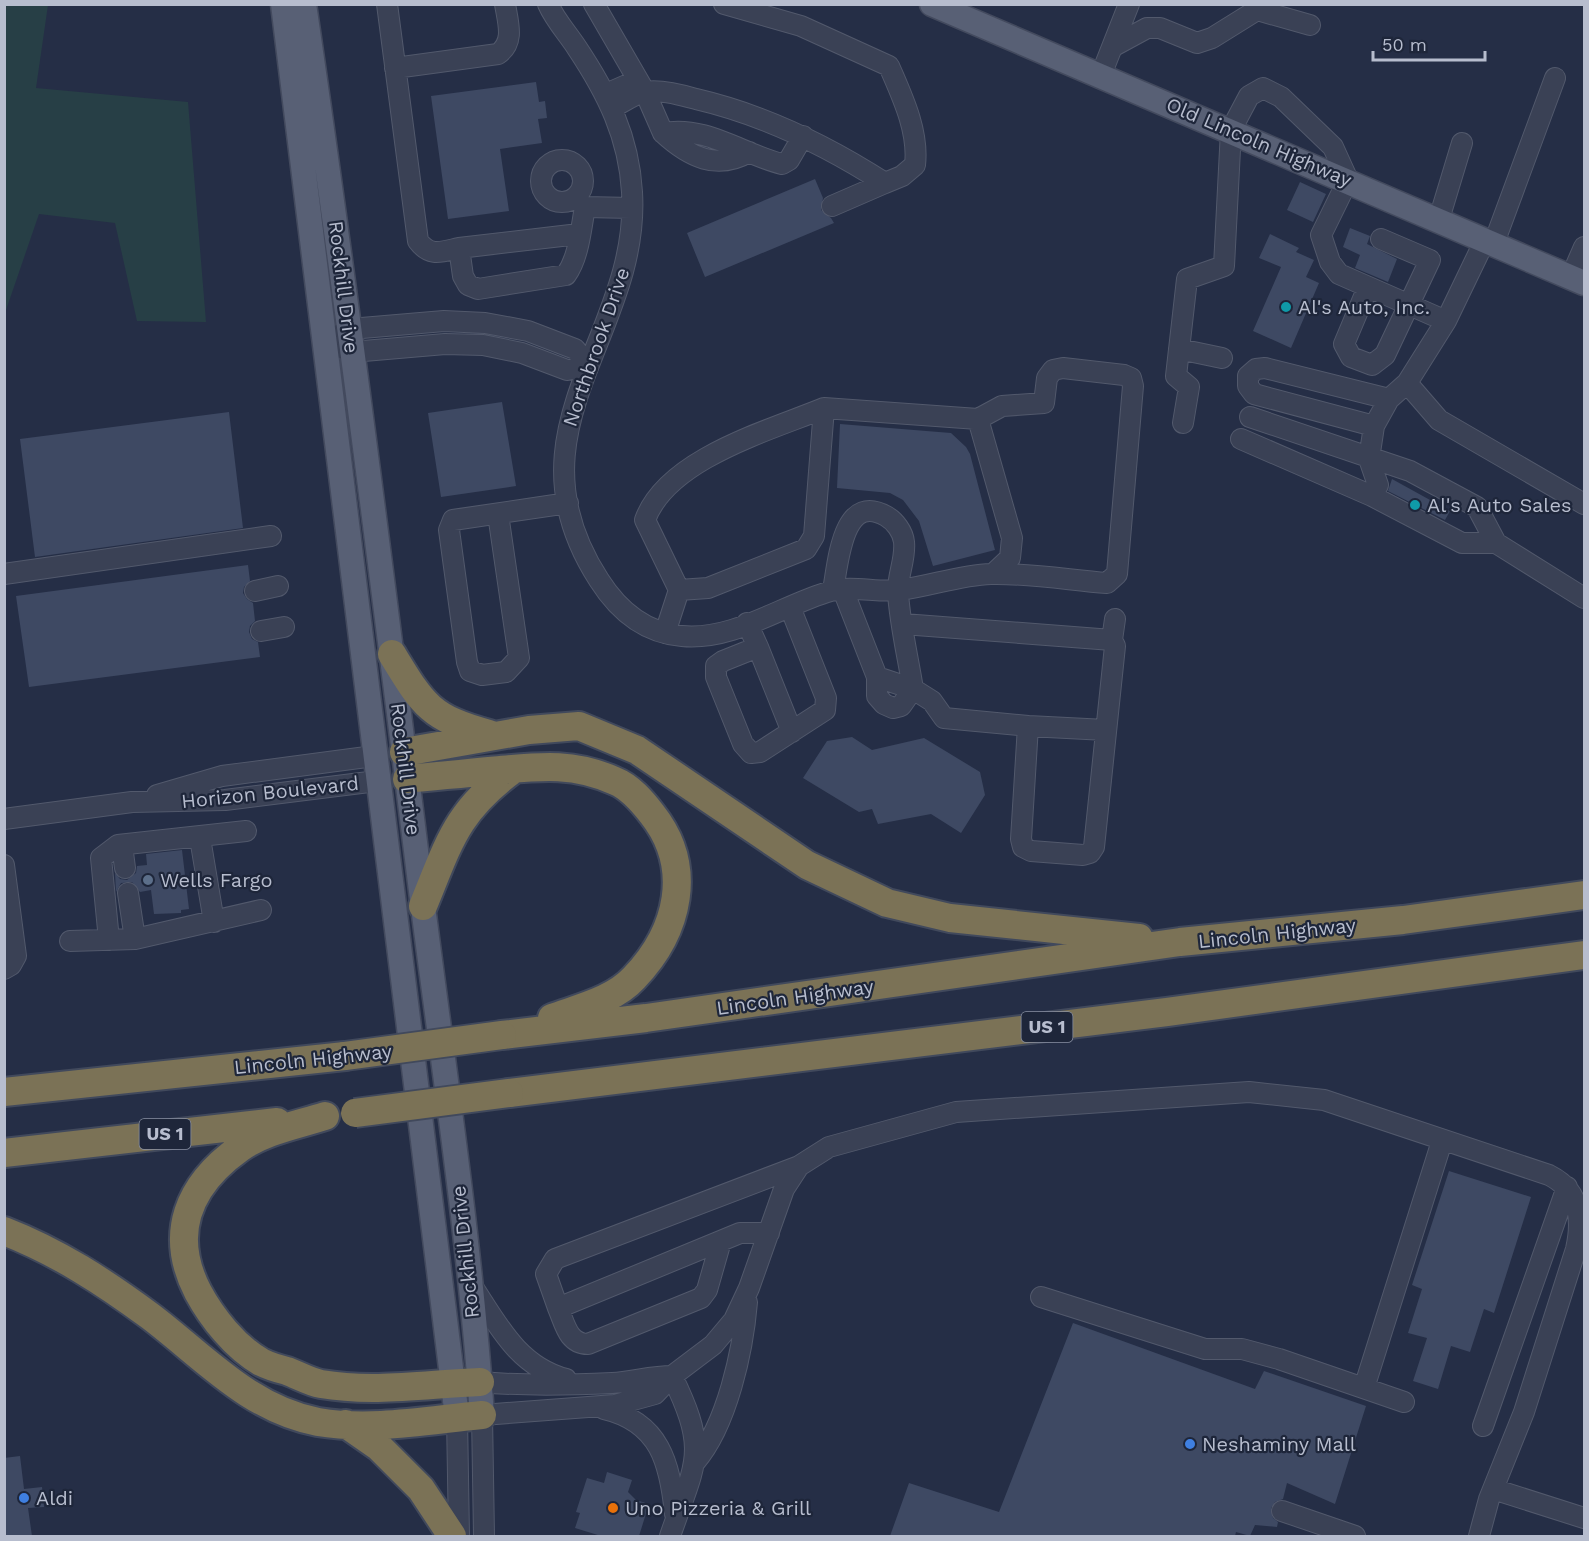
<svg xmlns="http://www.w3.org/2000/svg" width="1589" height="1541" viewBox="0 0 1589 1541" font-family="'Work Sans',sans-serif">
<rect width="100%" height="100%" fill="#252e46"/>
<!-- green -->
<path fill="#273f46" d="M5,4L48,5L36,88L188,102L206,322L137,321L115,223L39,214L5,313Z"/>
<!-- building -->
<path fill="#3e4963" d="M536,82L539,102L545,101L547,118L538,119L542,143L500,149L509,211L448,219L431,96Z
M815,179L823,198L821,210L831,218L834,223L705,277L687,233Z
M1300,182L1326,194L1313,222L1287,210Z
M1350,228L1370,236L1367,244L1397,259L1388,282L1355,268L1360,255L1343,247Z
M1270,234L1299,248L1296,252L1314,260L1306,277L1319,283L1291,348L1253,331L1281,267L1259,258Z
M502,402L516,486L441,497L428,413Z
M229,412L243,528L35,557L20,439Z
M840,424L951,433L966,447L970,454L995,550L933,566L919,521L903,500L890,493L837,488Z
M1392,479L1450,511L1445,520L1388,491Z
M248,565L250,581L244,587L243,593L247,599L253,603L255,621L250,626L249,632L252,639L258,642L260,657L29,687L16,596Z
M852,737L872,750L924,738L980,772L985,795L961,833L931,814L878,824L872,809L859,812L803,778L827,741Z
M182,850L189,909L181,910V913L154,914L151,890L140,892L132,882L121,883L116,892L115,873L120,879L127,880L136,873L137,866L147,865L146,854Z
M1449,1171L1531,1197L1494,1313L1484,1309L1470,1352L1451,1346L1438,1389L1413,1381L1427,1338L1408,1333L1422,1289L1412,1285Z
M1073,1323L1255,1389L1264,1371L1366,1406L1335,1504L1287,1483L1283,1499L1275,1502L1271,1508L1273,1518L1278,1522L1277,1527L1255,1525L1250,1536L1236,1532L1235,1536H890L909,1483L999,1512Z
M20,1456L24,1489L42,1487L44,1507L28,1508L32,1536H4V1458Z
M607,1472L632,1480L628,1492L636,1500L649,1504L639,1536H601L575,1528L580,1513L576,1512L587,1478L604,1483Z"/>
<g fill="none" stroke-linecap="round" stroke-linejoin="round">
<!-- minor casing -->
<g stroke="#52596c" stroke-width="22">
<path id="minor" d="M387,4L418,241C430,257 441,252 459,248
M548,4C555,20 568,34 577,48C607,93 629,137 632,192C641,335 501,429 599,580C618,610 645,633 682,636C734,641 782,605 831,591C852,585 878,593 900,590C931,586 960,575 991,574C1029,573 1069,580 1107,583L1117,574L1133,386L1131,378L1124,375L1063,368L1053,370L1047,378L1044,403L1002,406L978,419L824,408L814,536L806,549L708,588L679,590L665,633
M594,4L645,92L663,133C706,125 742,154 782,164L789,160L803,136
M1257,10L1310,25
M1112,47L1147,28H1160L1197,43L1212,38L1257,10L1259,4
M395,68L498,54C515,42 508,23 505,4
M1101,75L1129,4
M606,94L638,80
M612,108C622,103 635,93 646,92C660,89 682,95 696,99C765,115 826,145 885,183L902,176L915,165C919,131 902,96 889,66L801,26L724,4
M663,133C689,157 717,171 749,152
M541 181a21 21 0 1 1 42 0a21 21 0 1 1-42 0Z
M832,206L885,183
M1439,219L1462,143
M579,234L459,248L463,276L468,285L478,289L566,275C579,257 581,228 585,207L632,208
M1494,243L1555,78
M1571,277L1584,247
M1368,287L1344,344L1351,357L1372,365L1385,355L1430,260L1381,239
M444,321L485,323L528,331L575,349L588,366L567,370L522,353L483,345L445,344L352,352L326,342L350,329Z
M1446,321L1407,383L1389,399L1374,426L1369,459L1378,485L1372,496L1462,543H1496L1584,598
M1179,349L1222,358
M1407,383L1439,420L1584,504
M1250,417L1410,471L1477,507L1496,543
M978,419L1012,538L1010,558L993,574
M1183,423L1189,387L1176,376L1187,279L1224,266L1231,130L1249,96L1263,88L1281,97L1333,147L1348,180L1321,235L1330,262L1339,274L1446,321L1485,240
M1374,426L1254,394L1248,386V376L1256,369L1265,368L1389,399
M1241,439L1372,496
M498,514L519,658L506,672L482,675L470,671L467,662L449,530L453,520L568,503
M4,574L271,536
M679,590L645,520C667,459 768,431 824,408
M833,590C838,565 842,491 886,516C895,521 903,532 904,542C906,559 897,576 898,593C900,625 908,657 913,689L932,701L944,718L1028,726L1021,839L1023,847L1031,851L1083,855L1090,853L1094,847L1115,646L1112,640L903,624
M843,590L877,677V696L884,704L893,708L901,706L913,689L877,677
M255,591L278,586
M747,623L758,647L723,661L716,666V677L743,744L751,753L760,752L825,710L826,698L790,607
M261,631L284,627
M1112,640L1115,619
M758,647L792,732
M1028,726L1106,730
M157,795L222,776L374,756
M4,819L132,802L225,800L377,781
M200,838L214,922
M122,845L125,868
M4,865L16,956L11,965L4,969
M128,893L135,939
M109,940L101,858L118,845L246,831
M70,941L135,939L261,910
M769,1233H740L558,1308L546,1274L555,1259L799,1166
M471,1284C497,1323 517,1366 566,1379
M1041,1297L1205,1349H1242L1279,1359L1404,1402
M558,1308C565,1324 568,1344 588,1344L701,1298L707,1290L721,1241
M480,1382C523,1386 568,1385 612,1383C632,1382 651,1376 672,1376
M1364,1388L1442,1141
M604,1409C660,1422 670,1463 675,1514
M457,1417L459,1536
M1483,1426L1567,1187
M695,1462C727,1425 743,1351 747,1302
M1493,1489L1584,1518
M1282,1511L1355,1536
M484,1536L482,1415L615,1405L655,1394L672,1376L713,1345L734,1320L749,1288L784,1189L799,1166L829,1147L956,1112L1249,1092L1324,1100L1549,1175C1579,1190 1583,1218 1576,1249L1524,1412L1489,1499L1479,1536
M670,1536C696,1461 709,1452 672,1376"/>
</g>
<!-- major casing -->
<g stroke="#434a5e" stroke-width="27">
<path id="major" d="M283,4L457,1417
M304,4C347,297 384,590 420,883C442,1059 470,1237 482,1415
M932,4L1584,283"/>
</g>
<!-- highway casing -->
<g stroke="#41495c" stroke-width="32">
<path id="highway" d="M392,654C423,705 430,718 489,734
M404,752L529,730L579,726L637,750L807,865L887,903L950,918L1139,938
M407,779C435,776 462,774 489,771C535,767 571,761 615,781C630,787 642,801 652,814C694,867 679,931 634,978C614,1000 579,1008 552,1018
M423,906C449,843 456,811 514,769
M502,1035L646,1018L1180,942L1403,920L1584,895
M4,1092L345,1056
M509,1093L1167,1012L1584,955
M325,1116C297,1125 264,1131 240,1148C188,1185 168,1234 198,1292C212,1318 235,1347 261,1362C269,1366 279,1369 287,1371C298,1375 310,1382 321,1384C374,1393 427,1384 480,1382
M4,1153L277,1122
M4,1231C58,1252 104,1282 150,1316C203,1356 249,1409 318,1422C372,1431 428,1420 482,1415
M346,1424L379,1447L421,1489L452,1536"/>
</g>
<!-- minor -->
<use href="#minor" stroke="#3a4155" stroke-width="20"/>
<!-- major -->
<use href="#major" stroke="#586075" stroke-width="24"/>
<!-- highway -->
<use href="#highway" stroke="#7b7256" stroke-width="28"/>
<!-- highway-bridge casing -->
<g stroke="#41495c" stroke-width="32" stroke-linecap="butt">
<path id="highway-bridge" d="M345,1056L502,1035
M355,1113L509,1093"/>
</g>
<!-- highway-bridge -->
<use href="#highway-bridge" stroke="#7b7256" stroke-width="28"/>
</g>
<!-- markers -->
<g fill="#0f9aa8" stroke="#1e263a" stroke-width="2">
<circle cx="1286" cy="307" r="6"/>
<circle cx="1415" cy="505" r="6"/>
</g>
<circle fill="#5c6f8a" stroke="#1e263a" stroke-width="2" cx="148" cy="880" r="6"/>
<g fill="#3f7fe0" stroke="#1e263a" stroke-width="2">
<circle cx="1190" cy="1444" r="6"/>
<circle cx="24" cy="1498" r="6"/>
</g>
<circle fill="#e8710a" stroke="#1e263a" stroke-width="2" cx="613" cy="1508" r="6"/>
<g text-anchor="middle" stroke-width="4.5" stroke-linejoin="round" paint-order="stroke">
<!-- shield labels -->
<g fill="#1e263a" stroke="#8990a2" stroke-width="1.5">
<rect x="1021.5" y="1012" width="51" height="30" rx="4.5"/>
<rect x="139.5" y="1119" width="51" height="30" rx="4.5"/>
</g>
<g font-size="18" font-weight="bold" fill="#b7bdce">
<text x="1047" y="1033">US 1</text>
<text x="165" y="1140">US 1</text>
</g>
<!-- street labels -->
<g font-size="20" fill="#b7bdce" stroke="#1e263a">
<text transform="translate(1259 142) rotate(23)" y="7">Old Lincoln Highway</text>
<text transform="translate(344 287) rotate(83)" y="7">Rockhill Drive</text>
<text transform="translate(596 347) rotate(-71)" y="7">Northbrook Drive</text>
<text transform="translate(406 769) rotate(83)" y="7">Rockhill Drive</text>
<text transform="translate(270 792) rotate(-6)" y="7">Horizon Boulevard</text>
<text transform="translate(1277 933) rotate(-6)" y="7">Lincoln Highway</text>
<text transform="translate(795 997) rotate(-8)" y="7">Lincoln Highway</text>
<text transform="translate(313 1059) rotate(-6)" y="7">Lincoln Highway</text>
<text transform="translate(465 1252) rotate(-96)" y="7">Rockhill Drive</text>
</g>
<!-- poi labels -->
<g font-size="20" fill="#b7bdce" stroke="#1e263a" text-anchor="start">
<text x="1298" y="314">Al's Auto, Inc.</text>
<text x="1427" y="512">Al's Auto Sales</text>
<text x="160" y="887">Wells Fargo</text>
<text x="1202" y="1451">Neshaminy Mall</text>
<text x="36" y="1505">Aldi</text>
<text x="625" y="1515">Uno Pizzeria &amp; Grill</text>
</g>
</g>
<!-- border -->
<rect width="1589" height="1541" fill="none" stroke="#b7bdce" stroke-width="12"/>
<!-- scale -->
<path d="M1373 51v9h112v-9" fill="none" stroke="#b7bdce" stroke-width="3"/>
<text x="1382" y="51" font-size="18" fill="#b7bdce" stroke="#1e263a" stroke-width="4.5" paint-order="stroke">50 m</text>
</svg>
